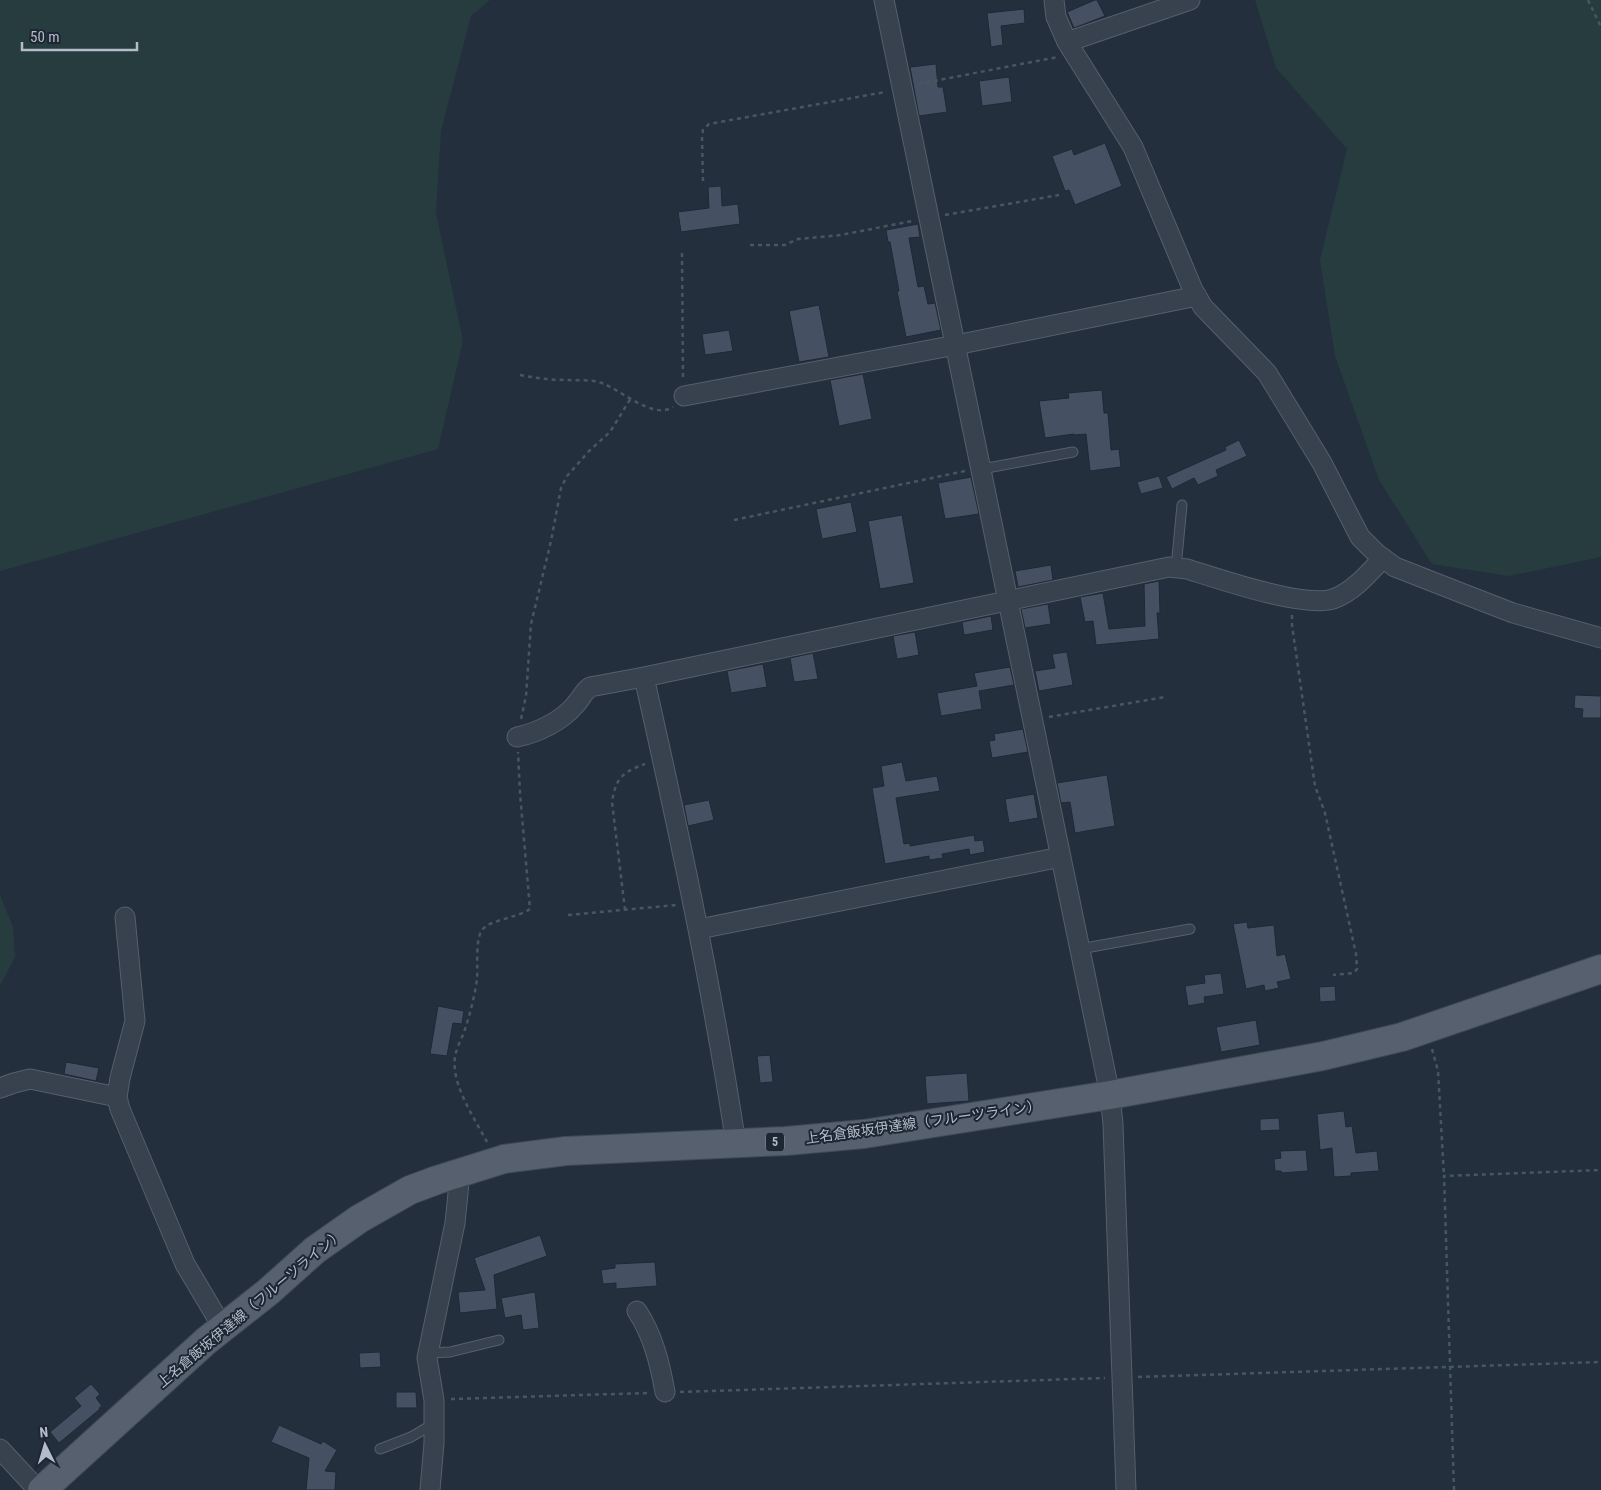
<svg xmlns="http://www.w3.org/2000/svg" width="1601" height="1490" viewBox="0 0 1601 1490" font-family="'Roboto Condensed','Noto Sans JP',sans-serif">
<rect width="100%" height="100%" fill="#242f3e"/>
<!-- green -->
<path fill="#263c3f" d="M0,0H490L471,16L441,131L436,213L463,341L438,449L0,571Z
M1255,0H1601V557L1509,576L1432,564L1379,480L1335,356L1320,260L1347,149L1276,68Z
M0,895L13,927L15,957L0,986Z"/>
<!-- building -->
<path fill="#455162" stroke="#1f2835" d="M1095,0H1097L1105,16L1074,28L1067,12Z
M1024,9L1025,23L1001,26L1003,45L991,47L987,13Z
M936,64L938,87H943L947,112L919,116L910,67Z
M1009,77L1012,102L982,106L979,81Z
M1105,143L1122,186L1075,205L1069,190L1065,191L1052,156L1072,149L1074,155Z
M721,186L722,206L738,204L740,224L681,232L678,212L709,208L708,187Z
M918,224L920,237L909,238L918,287L924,286L928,304L935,303L941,330L906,337L897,291H899L890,242H888L886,230Z
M819,305L829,357L799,362L789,311Z
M729,330L733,351L705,355L702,334Z
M863,374L872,419L839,426L830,380Z
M1102,390L1104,413H1108L1111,450L1119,449L1121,467L1090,471L1086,434L1074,435V434L1045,438L1039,401L1069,398L1068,393Z
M1239,440L1247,456L1216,470L1218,476L1198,485L1194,478L1172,489L1166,477L1226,450L1225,447Z
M1159,476L1163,488L1141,494L1137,482Z
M971,477L979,514L945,519L938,483Z
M851,502L857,532L822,539L816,509Z
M902,515L914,583L880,589L868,521Z
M1051,565L1053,580L1018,587L1015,571Z
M1159,581L1160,613H1157L1159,639L1096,645L1093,621L1085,622L1080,597L1103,593L1109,629L1145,626L1144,584Z
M1048,604L1051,624L1025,628L1021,609Z
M991,616L993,630L964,635L962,622Z
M915,632L919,655L897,659L893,636Z
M1067,652L1073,685L1039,691L1035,671L1055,668L1052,654Z
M813,653L818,679L794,682L790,658Z
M763,664L767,687L731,693L727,671Z
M1010,667L1014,685L979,691L982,709L941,716L937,693L977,686L974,673Z
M1575,695L1601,696V718H1582L1583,709L1574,708Z
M1023,729L1028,752L992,758L989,741L995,740L994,734Z
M902,762L906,781L937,776L940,791L896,798L904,844L910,843V846L974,835L975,841L983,840L985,852L970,855L969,849L942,854L943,858L929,860V856L885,864L872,788L884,786L881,766Z
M1107,775L1115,826L1075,833L1070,802L1061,803L1057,783Z
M1034,794L1038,818L1009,823L1005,799Z
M709,800L714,820L688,826L684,805Z
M1247,922L1248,928L1274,925L1277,956L1285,954L1291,979L1277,982L1279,988L1265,991L1264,985L1246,989L1233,924Z
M1221,973L1224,994L1204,997L1205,1003L1188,1006L1185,986L1205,983L1204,975Z
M1335,986L1336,1001L1320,1002L1319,987Z
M438,1006L464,1011L462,1024L453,1023L447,1056L430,1054Z
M1256,1020L1260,1045L1221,1052L1216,1027Z
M770,1055L773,1082L760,1083L757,1056Z
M66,1062L99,1068L96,1081L64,1074Z
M967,1073L969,1101L927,1104L925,1076Z
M1344,1111L1346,1127L1352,1126L1356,1153L1377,1151L1379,1171L1351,1173V1176L1334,1177L1332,1148L1320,1150L1317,1114Z
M1279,1118L1280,1130L1260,1131V1119Z
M1306,1150L1308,1171L1282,1173L1281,1171H1275L1274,1159L1281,1158L1280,1151Z
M540,1235L547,1256L494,1275L497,1309L460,1313L458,1292L485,1290L474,1258Z
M655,1262L657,1286L616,1289V1283L603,1284L601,1270L615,1268V1264Z
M535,1292L539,1328L523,1330L521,1315L505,1318L501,1298Z
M380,1352L381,1367L360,1368L359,1353Z
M91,1384L100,1394L96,1398L102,1406L99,1408L100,1409L59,1443L50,1432L81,1406L74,1398Z
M396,1392H416L417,1408H396Z
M279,1425L321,1444L323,1441L337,1450L325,1471L336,1472L335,1490H306L309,1458L271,1442Z"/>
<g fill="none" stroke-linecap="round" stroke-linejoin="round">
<!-- lane casing -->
<g stroke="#565f6c" stroke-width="11">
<path id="lane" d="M982,469L1073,452
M1176,568L1182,505
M1080,949L1190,929
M428,1353L450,1352L499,1340
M380,1449L411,1437L433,1424"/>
</g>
<!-- street casing -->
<g stroke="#565f6c" stroke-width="21">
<path id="street" d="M884,0L1110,1095L1113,1124L1126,1490
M1054,0L1056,17L1067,42L1133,147L1193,290L1203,307L1267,373L1322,463L1360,537L1377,554L1395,567L1464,594L1513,613L1601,638
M1067,42L1190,0
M684,396L956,345L1197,296
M644,677C679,832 712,987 736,1144
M517,737C537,733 562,721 575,705C581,699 583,692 590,687L644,677L1169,567L1187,569C1219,579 1303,608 1333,599C1353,592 1369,573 1383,558
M699,929L1061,857
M0,1088L14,1083L30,1079L117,1097L120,1109L185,1264L223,1328
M117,1097L120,1078L135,1021L125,917
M637,1311C653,1335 660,1364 665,1392
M0,1449L38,1490
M430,1490L434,1443V1400L427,1358L455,1223L460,1173"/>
</g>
<!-- primary casing -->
<g stroke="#414a57" stroke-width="30">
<path id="primary" d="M42,1490L206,1341L268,1292L315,1250L359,1219L410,1190L437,1180L504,1159L566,1151L786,1141L864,1134L1110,1095L1323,1056L1402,1037L1601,969"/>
</g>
<!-- path -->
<path stroke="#44595c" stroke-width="2.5" stroke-dasharray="4 4" stroke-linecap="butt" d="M1588,0L1601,27
M918,84L1058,57
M703,181L702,137L703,130L709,124L885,92
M945,215L1059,195
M750,245H785L798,239L841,235L912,221
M682,253L683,379
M520,375C536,378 551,380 567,380C578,381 591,379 602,383C621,390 653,420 673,407
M734,520L965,471
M1292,615V625L1315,786L1325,813L1356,954L1357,969L1354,973L1333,975
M1049,717L1165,697
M521,719L526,696L531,624L551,541L561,488L567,476L589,451L610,432L631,398
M625,910L612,802C616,777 623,772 645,764
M568,915L676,905
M1432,1049L1438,1071L1444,1176
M487,1142C475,1119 451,1085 455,1057C456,1049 461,1040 464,1032C470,1015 474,998 477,980C478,967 475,940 482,930C489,920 517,918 530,909L520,793L518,752
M1138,1377L1601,1362
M680,1392L1105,1378
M451,1399L648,1393
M1454,1490L1444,1176L1601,1170"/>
<!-- lane -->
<use href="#lane" stroke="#38414e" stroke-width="9"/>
<!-- street -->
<use href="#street" stroke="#38414e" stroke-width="19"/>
<!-- primary -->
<use href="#primary" stroke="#56606e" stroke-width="28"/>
</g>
<g text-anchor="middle" stroke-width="4" stroke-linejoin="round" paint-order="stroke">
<!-- shield labels -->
<rect fill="#1d2633" stroke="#878f9c" stroke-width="1" x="766" y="1132.5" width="18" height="19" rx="4"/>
<g font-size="12" font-weight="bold" fill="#b4bcc9">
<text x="775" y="1146">5</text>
</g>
<!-- street labels -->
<g font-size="14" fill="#b4bcc9" stroke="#1d2633">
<text transform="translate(923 1122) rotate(-8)" y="5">上名倉飯坂伊達線（フルーツライン）</text>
<text transform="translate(250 1308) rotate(-40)" y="5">上名倉飯坂伊達線（フルーツライン）</text>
</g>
</g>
<!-- north arrow -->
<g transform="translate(45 1445) rotate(355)" stroke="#1d2633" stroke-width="4" paint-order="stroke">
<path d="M0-4L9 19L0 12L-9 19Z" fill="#b4bcc9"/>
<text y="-8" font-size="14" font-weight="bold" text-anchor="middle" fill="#b4bcc9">N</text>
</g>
<!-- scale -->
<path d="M22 42v8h115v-8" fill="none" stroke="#b4bcc9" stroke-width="2.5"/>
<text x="30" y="42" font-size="15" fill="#b4bcc9" stroke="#1d2633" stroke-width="4" paint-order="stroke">50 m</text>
</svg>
